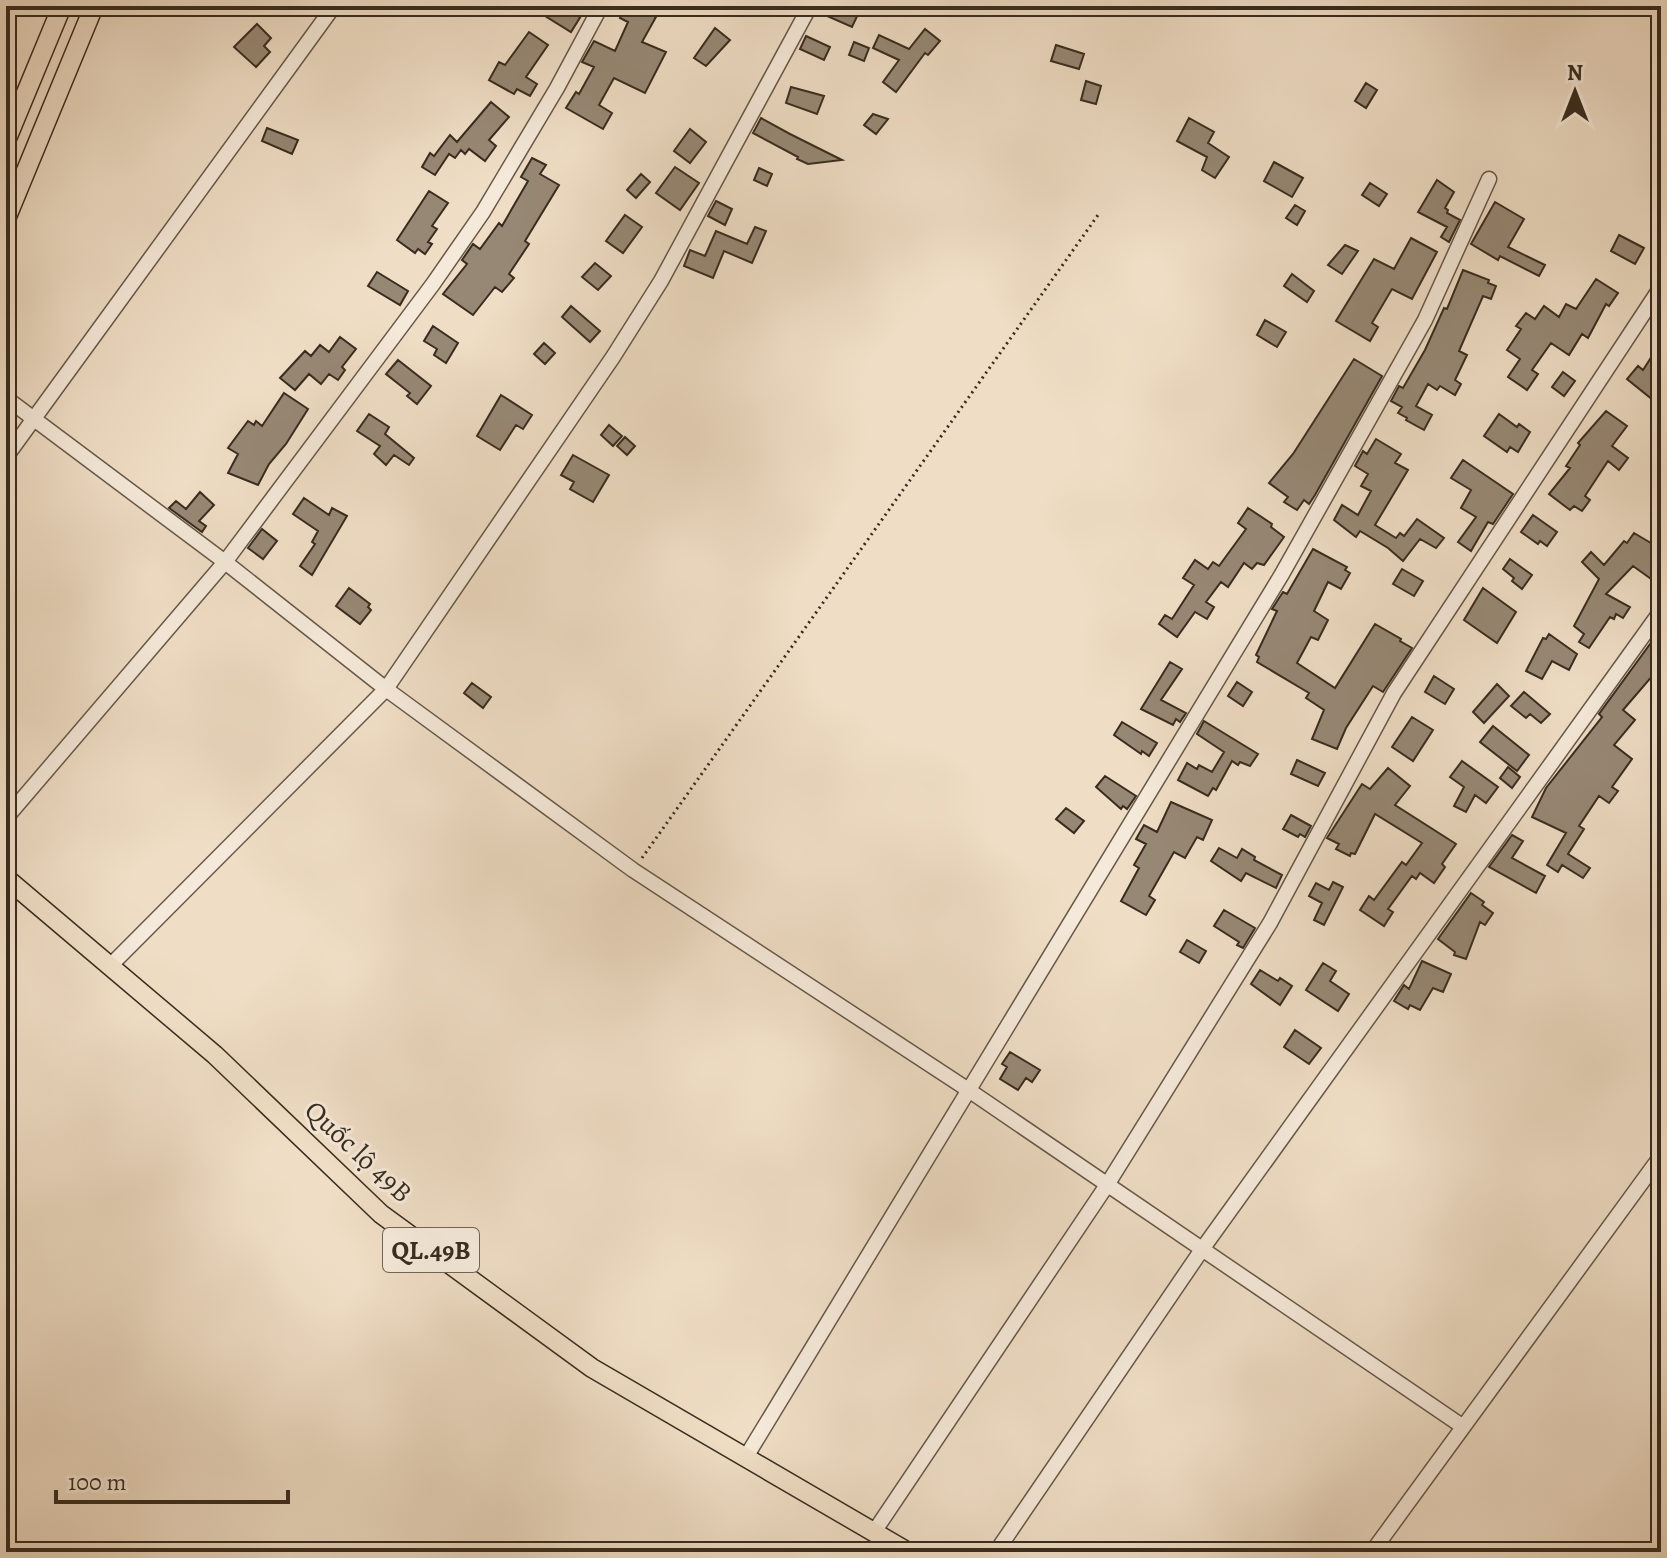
<svg xmlns="http://www.w3.org/2000/svg" width="1667" height="1558" viewBox="0 0 1667 1558" font-family="Alegreya,serif">
<rect width="100%" height="100%" fill="#efddc5"/>
<filter id="stains"><feTurbulence type="fractalNoise" baseFrequency=".0025" numOctaves="4"/><feColorMatrix values="0 0 0 0 .2 0 0 0 0 .09 0 0 0 0 .02 0 0 0 .5 -.17"/></filter>
<radialGradient id="worn" r=".72"><stop offset=".6" stop-color="#630" stop-opacity="0"/><stop offset="1" stop-color="#630" stop-opacity=".3"/></radialGradient>
<!-- building -->
<path fill="#978875" stroke="#382c1f" stroke-width="2" d="M529,6H575L584,11L571,32Z
M626,6H636L656,17L642,42L666,52L645,93L614,78L599,105L612,113L603,129L566,108L576,92L579,94L594,67L582,62L594,41L615,51L628,22L620,18Z
M820,6H851L860,10L852,27L818,12Z
M257,24L271,38L264,46L270,52L256,67L234,47Z
M715,28L730,40L706,66L694,58Z
M925,29L940,41L928,55L925,53L896,92L883,82L899,60L873,48L879,35L909,49Z
M529,32L548,45L526,77L537,84L530,96L517,89L514,94L489,80L499,62L505,65Z
M806,36L830,47L824,60L800,49Z
M854,42L869,48L864,61L849,55Z
M1056,45L1084,54L1079,69L1051,61Z
M1086,81L1101,86L1096,104L1081,100Z
M1366,83L1377,90L1366,108L1355,101Z
M791,87L824,96L817,114L786,103Z
M491,102L509,117L489,140L496,146L485,161L469,149L465,154L461,150L455,158L449,154L435,175L422,167L430,153L434,156L450,135L457,142Z
M873,114L888,119L876,134L864,125Z
M761,118L790,134L842,160L808,164L797,159L798,157L753,133Z
M1189,118L1214,132L1208,143L1229,157L1215,178L1202,170L1207,157L1177,141Z
M267,128L298,140L292,154L262,141Z
M690,129L706,142L690,163L674,151Z
M532,158L546,165L540,174L559,185L525,241L529,244L509,274L514,278L502,292L495,287L473,315L443,294L467,264L462,260L473,244L480,249L499,223L502,226L528,181L521,177Z
M1274,162L1303,178L1292,197L1264,181Z
M675,167L699,183L680,210L656,193Z
M759,168L772,174L767,186L754,180Z
M641,174L650,182L636,198L627,190Z
M1437,180L1454,192L1445,208L1448,210L1447,213L1460,220L1449,242L1441,237L1447,227L1418,212Z
M1370,183L1387,194L1379,206L1362,195Z
M429,191L448,203L432,226L437,229L428,242L432,244L425,254L418,249L415,253L397,240Z
M716,201L732,209L725,225L708,216Z
M1495,202L1524,219L1508,247L1545,265L1539,276L1500,256L1498,260L1471,244Z
M1295,205L1305,211L1297,225L1286,218Z
M625,215L642,227L623,253L606,241Z
M755,227L766,231L752,263L724,251L713,278L684,266L690,250L705,256L716,231L747,244Z
M1619,235L1644,248L1635,264L1611,251Z
M1411,238L1437,252L1412,299L1392,289L1372,323L1378,327L1370,341L1336,321L1374,259L1394,269Z
M1345,245L1358,251L1342,274L1328,265Z
M595,263L611,276L598,290L582,277Z
M1463,270L1489,280L1488,283L1496,286L1491,299L1483,296L1459,351L1467,355L1455,380L1461,384L1455,395L1440,386L1437,390L1428,384L1416,406L1432,415L1424,430L1406,420L1407,418L1398,413L1402,407L1391,401L1399,386L1403,388L1425,350L1444,308L1447,309Z
M377,272L408,291L400,305L368,286Z
M1292,274L1314,291L1307,302L1284,286Z
M1596,279L1618,293L1609,306L1606,304L1588,338L1582,334L1569,355L1551,343L1532,370L1538,374L1527,390L1508,377L1520,359L1507,350L1521,329L1516,326L1526,313L1535,319L1544,306L1559,317L1566,304L1576,309Z
M571,306L600,331L590,342L562,317Z
M1265,320L1286,332L1277,347L1257,335Z
M433,326L458,343L446,363L434,355L437,349L424,341Z
M340,337L356,349L342,367L345,370L338,380L329,374L321,384L309,374L295,390L280,378L305,351L311,356L320,345L329,352Z
M1661,342V390L1653,400L1627,379L1638,366L1643,370Z
M544,343L555,353L545,364L534,354Z
M1354,359L1382,376L1315,495L1309,504L1304,500L1297,510L1284,502L1288,497L1269,483L1293,454Z
M398,360L431,386L417,404L407,396L410,393L386,374Z
M1563,372L1575,381L1564,396L1552,387Z
M284,393L308,409L286,444L269,464L258,485L228,473L238,454L228,448L248,421L254,425L256,421L262,426Z
M501,395L532,415L523,429L516,425L500,450L477,436Z
M1606,411L1627,426L1612,446L1628,458L1619,470L1608,461L1585,496L1590,500L1582,511L1574,506L1570,510L1549,494L1570,468L1566,466L1580,445L1578,443Z
M369,414L389,427L385,434L414,458L409,465L394,455L386,465L374,454L380,446L357,431Z
M1499,414L1517,427L1519,424L1530,432L1518,452L1510,447L1507,452L1484,436Z
M609,425L622,436L613,446L601,435Z
M625,437L635,446L627,455L617,446Z
M1376,439L1401,454L1395,463L1408,470L1375,525L1396,538L1400,533L1404,536L1417,519L1444,538L1436,548L1420,539L1403,561L1388,548L1360,531L1356,537L1334,520L1342,505L1358,515L1371,491L1361,486L1368,474L1355,466L1363,451L1367,454Z
M573,455L609,475L593,502L570,489L574,482L561,475Z
M1463,460L1513,494L1493,524L1488,522L1471,551L1458,542L1476,517L1461,508L1471,490L1451,478Z
M200,492L214,505L199,521L206,526L202,532L169,508L176,501L186,509Z
M304,498L329,515L332,508L347,516L312,575L300,566L315,544L312,542L318,531L293,514Z
M1248,508L1272,524L1271,527L1284,537L1264,565L1257,563L1252,569L1244,563L1228,587L1221,582L1206,602L1214,607L1207,619L1195,612L1177,637L1159,624L1165,615L1172,619L1194,585L1183,578L1195,560L1208,569L1213,562L1219,566L1246,529L1238,523Z
M1533,515L1557,532L1547,546L1540,541L1538,544L1521,532Z
M262,529L277,541L263,559L248,548Z
M1634,533L1656,546L1653,551L1661,557V586L1633,566L1606,594L1630,607L1623,618L1616,614L1614,619L1610,617L1589,648L1579,642L1584,634L1574,626L1599,579L1582,562L1591,552L1604,565L1624,541L1627,543Z
M1313,549L1347,567L1345,570L1350,573L1341,589L1328,582L1314,611L1328,620L1318,640L1311,637L1297,663L1335,688L1375,624L1401,639L1400,641L1412,648L1383,692L1373,686L1346,728L1337,749L1312,739L1324,710L1306,698L1309,693L1257,662L1259,657L1256,655L1277,611L1272,609L1283,592L1287,594Z
M1510,559L1532,575L1522,589L1512,581L1514,578L1503,569Z
M1402,569L1423,581L1414,596L1393,584Z
M349,588L370,604L368,607L371,610L360,624L336,606Z
M1483,588L1516,612L1497,643L1464,620Z
M1661,629V681L1653,675L1623,710L1635,720L1614,745L1632,759L1612,787L1618,791L1609,803L1599,796L1579,826L1584,829L1568,854L1590,868L1583,878L1562,865L1558,872L1547,865L1566,833L1532,817L1546,788L1602,717L1599,714Z
M1549,634L1577,654L1569,670L1552,661L1542,679L1526,671L1543,638L1546,639Z
M1170,662L1182,669L1161,700L1186,713L1180,722L1176,719L1173,725L1141,709Z
M1434,676L1454,689L1445,704L1425,692Z
M1237,682L1252,692L1243,706L1228,696Z
M472,683L491,697L483,708L464,693Z
M1497,684L1509,696L1484,723L1473,712Z
M1524,692L1550,714L1541,723L1530,714L1526,718L1511,706Z
M1412,717L1433,730L1413,761L1392,747Z
M1204,721L1258,754L1250,766L1240,762L1238,765L1232,761L1216,790L1213,788L1208,796L1178,780L1187,763L1197,769L1199,765L1212,772L1224,752L1197,734Z
M1122,722L1157,743L1149,756L1142,751L1141,754L1114,735Z
M1493,726L1529,755L1517,771L1480,742Z
M1297,760L1325,773L1318,786L1291,774Z
M1462,761L1498,787L1486,803L1475,795L1466,812L1454,806L1464,787L1450,777Z
M1508,767L1520,777L1512,788L1500,778Z
M1388,768L1410,786L1395,805L1456,844L1442,864L1445,867L1434,883L1420,873L1416,879L1412,876L1388,909L1393,912L1384,926L1360,910L1369,896L1374,900L1402,862L1406,865L1422,843L1375,814L1355,854L1351,853L1350,856L1336,849L1339,844L1327,838L1362,784L1370,789Z
M1105,776L1136,796L1127,809L1123,806L1121,809L1096,787Z
M1171,802L1212,820L1203,840L1197,837L1185,858L1174,852L1149,896L1155,900L1146,915L1121,901L1139,868L1134,865L1146,844L1136,839L1144,825L1157,832Z
M1066,808L1084,821L1074,833L1056,819Z
M1291,815L1311,826L1305,837L1300,834L1298,837L1283,829Z
M1512,835L1523,841L1512,858L1545,876L1536,893L1489,867Z
M1219,848L1237,858L1242,849L1255,857L1254,860L1282,875L1276,888L1246,873L1241,881L1211,861Z
M1333,882L1343,887L1324,925L1314,920L1322,903L1309,896L1316,883L1329,890Z
M1471,893L1484,902L1482,905L1493,913L1485,925L1480,922L1466,959L1454,955L1455,952L1438,939Z
M1224,910L1255,928L1243,948L1237,945L1239,942L1214,926Z
M1187,940L1206,951L1199,963L1180,952Z
M1422,961L1451,974L1443,992L1433,988L1420,1010L1410,1005L1408,1009L1394,1001L1404,985L1409,989Z
M1323,963L1336,971L1330,981L1349,994L1338,1011L1306,990Z
M1260,970L1278,981L1280,978L1292,986L1280,1005L1251,984Z
M1295,1030L1321,1048L1309,1064L1284,1047Z
M1010,1052L1040,1070L1032,1082L1026,1078L1018,1090L1000,1079L1007,1067L1002,1064Z"/>
<g fill="none" stroke-linecap="round" stroke-linejoin="round">
<!-- minor casing -->
<g stroke="#665848" stroke-width="17">
<path id="minor" d="M6,398L225,562L386,689L633,870L967,1089L1462,1426
M6,457L334,6
M6,818L225,562L433,284L483,212L557,88L601,6
M110,966L386,689L613,357L661,281L810,6
M746,1457L1282,574L1425,320L1489,179
M874,1532L1107,1185L1270,923L1394,693L1661,287
M996,1552L1203,1248L1661,611
M1372,1552L1661,1156"/>
</g>
<!-- major casing -->
<g stroke="#382c1f" stroke-width="21">
<path id="major" d="M6,141L62,6
M6,219L94,6
M6,878L215,1055L381,1214L592,1368L908,1552"/>
</g>
<!-- path -->
<path stroke="#382c1f" stroke-width="3" stroke-dasharray="2 4" stroke-linecap="butt" d="M642,858L1098,215"/>
<!-- minor -->
<use href="#minor" stroke="#f5e9d9" stroke-width="14"/>
<!-- major -->
<use href="#major" stroke="#efddc5" stroke-width="18"/>
</g>
<g text-anchor="middle" stroke-width="6" stroke-linejoin="round" paint-order="stroke">
<!-- shield labels -->
<rect fill="#f5e9d9" stroke="#716557" stroke-width="2" x="383" y="1228" width="96" height="44" rx="6"/>
<g font-size="26" font-weight="bold" fill="#382c1f">
<text x="431" y="1259">QL.49B</text>
</g>
<!-- street labels -->
<g font-size="28" fill="#382c1f" stroke="#f5e9d9">
<text transform="translate(359 1151) rotate(43)" y="10">Quốc lộ 49B</text>
</g>
</g>
<!-- margin -->
<rect width="1667" height="1558" fill="none" stroke="#efddc5" stroke-width="32"/>
<rect x="8" y="8" width="1651" height="1542" fill="none" stroke="#382c1f" stroke-width="4"/>
<rect x="16" y="16" width="1635" height="1526" fill="none" stroke="#382c1f" stroke-width="2"/>
<!-- north arrow -->
<g transform="translate(1575 92)" stroke="#f5e9d9" stroke-width="6" paint-order="stroke">
<path d="M0-6L14 30L0 20L-14 30Z" fill="#382c1f"/>
<text y="-12" font-size="22" font-weight="bold" text-anchor="middle" fill="#382c1f">N</text>
</g>
<!-- scale -->
<path d="M56 1490v12h232v-12" fill="none" stroke="#382c1f" stroke-width="4"/>
<text x="68" y="1490" font-size="24" fill="#382c1f" stroke="#f5e9d9" stroke-width="6" paint-order="stroke">100 m</text>
<rect width="100%" height="100%" filter="url(#stains)"/>
<rect width="100%" height="100%" fill="url(#worn)"/>
</svg>
